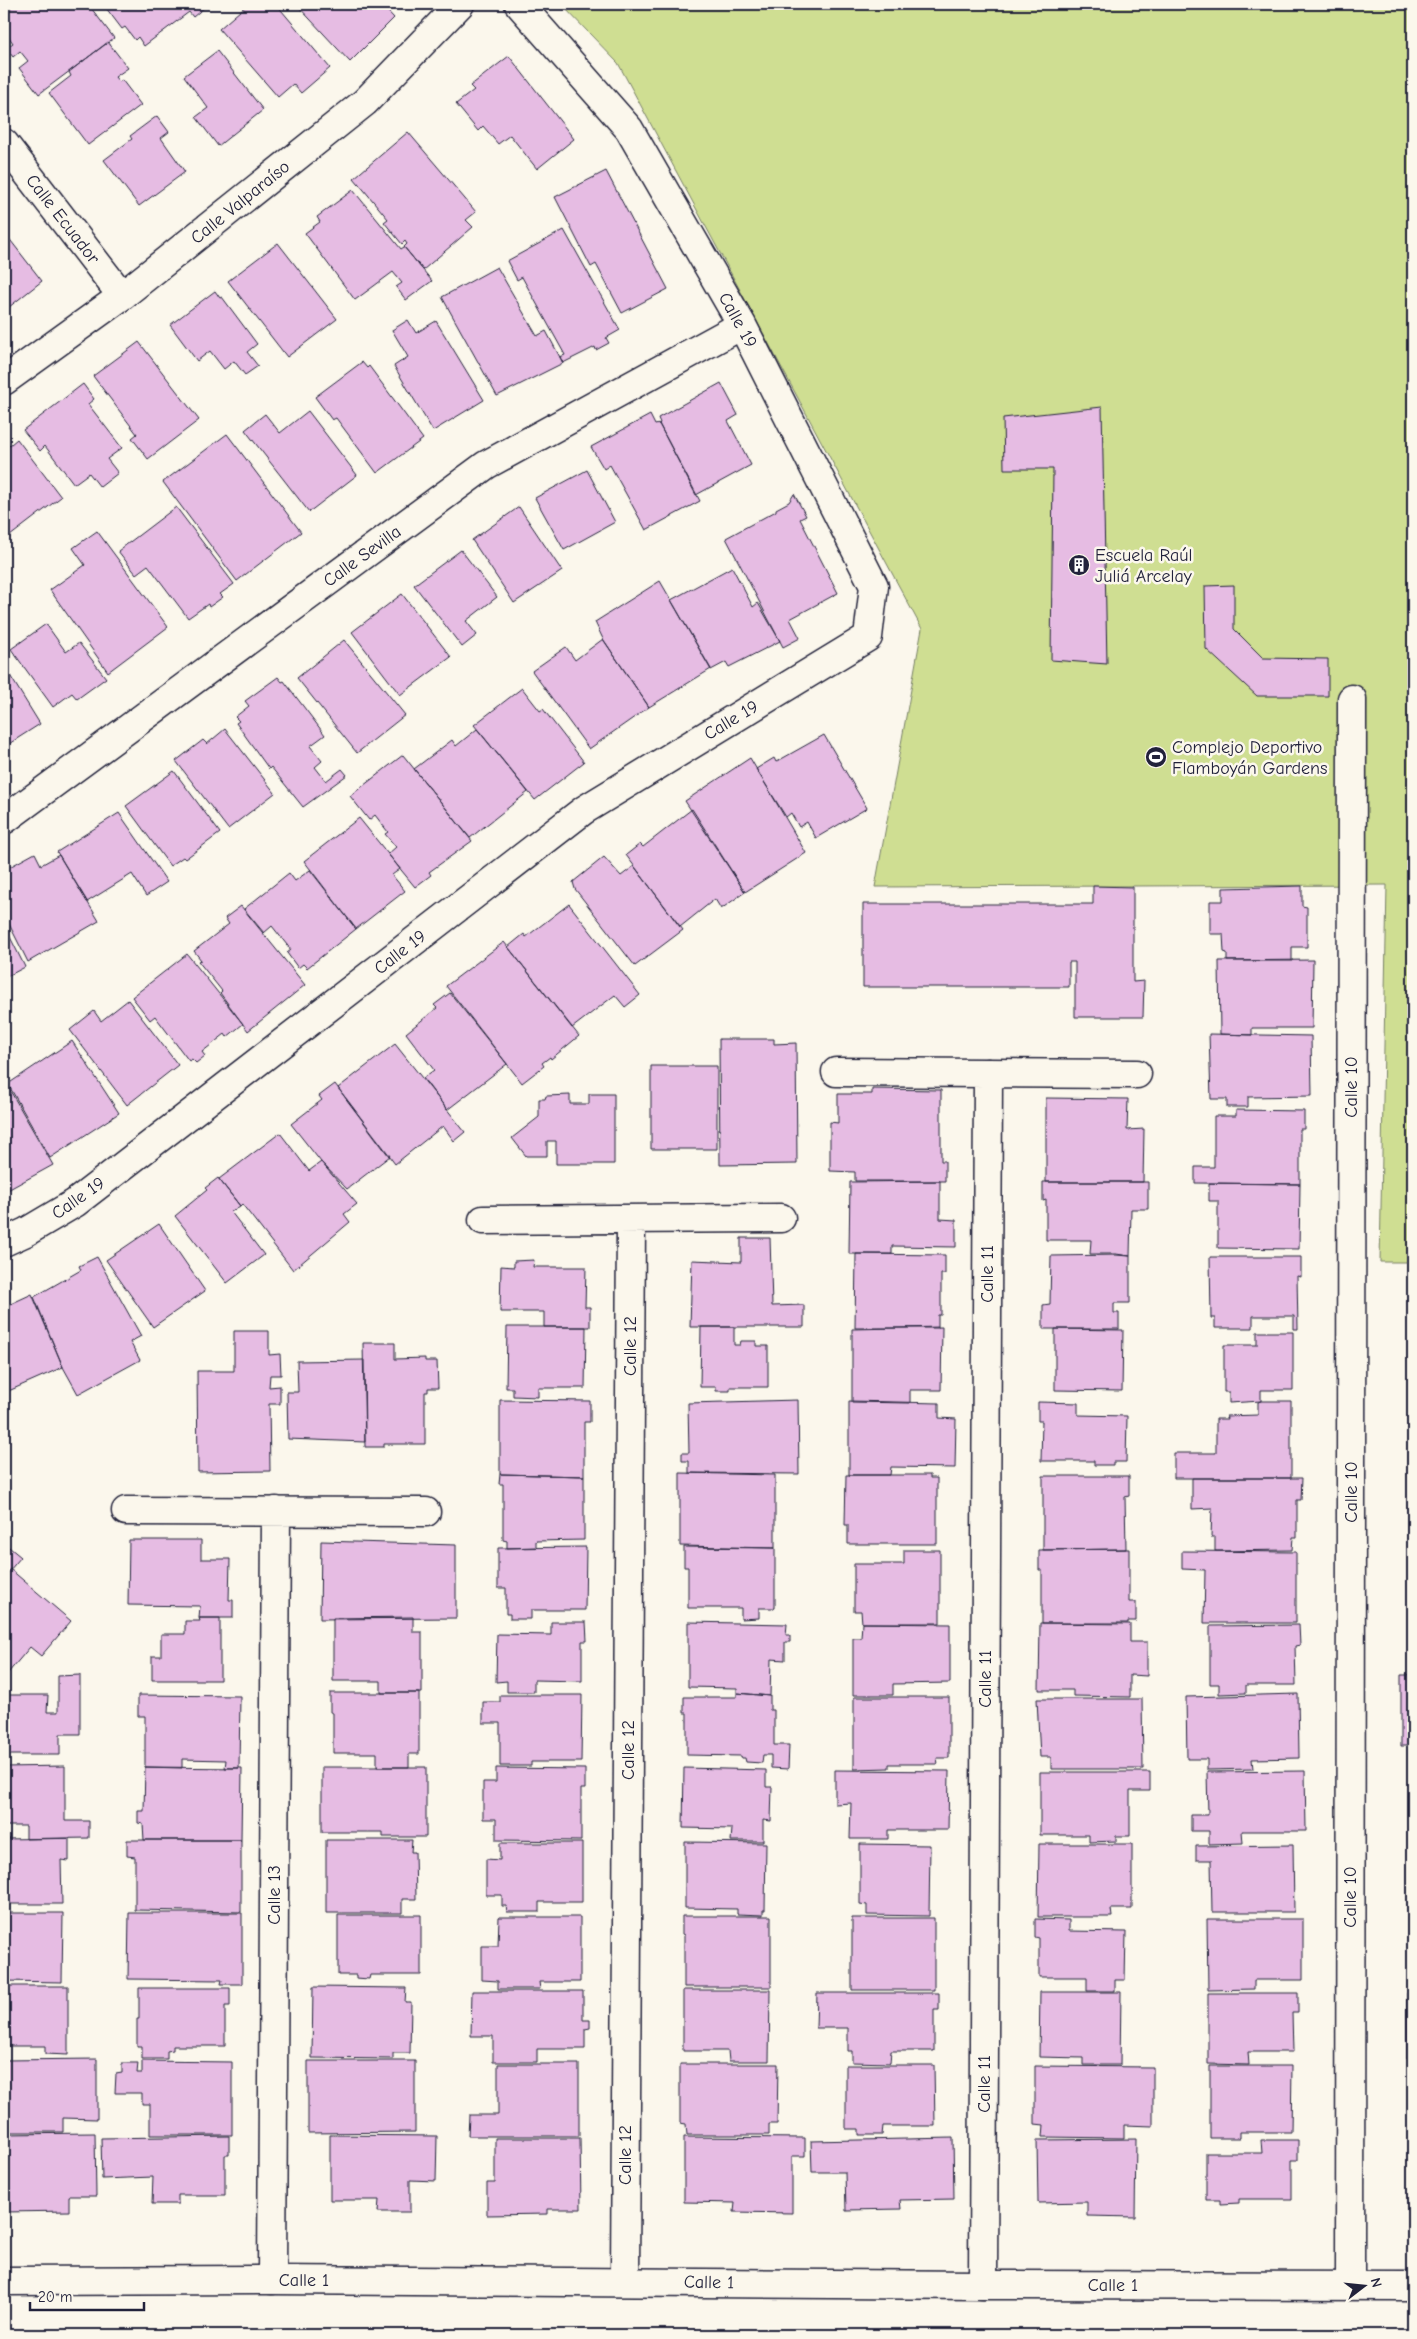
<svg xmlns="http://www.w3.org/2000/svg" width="1417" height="2339" viewBox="0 0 1417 2339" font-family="'Comic Neue',sans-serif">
<rect width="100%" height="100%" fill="#fbf7ec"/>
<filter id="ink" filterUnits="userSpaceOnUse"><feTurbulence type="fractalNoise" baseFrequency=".02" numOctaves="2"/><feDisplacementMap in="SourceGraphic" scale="10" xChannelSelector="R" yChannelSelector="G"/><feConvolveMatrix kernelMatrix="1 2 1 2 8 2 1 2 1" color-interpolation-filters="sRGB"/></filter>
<g filter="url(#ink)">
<!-- green -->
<path fill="#cfde92" stroke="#788066" d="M561,4H1413V1262H1380L1387,885L875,887L922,629L618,63Z"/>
<!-- building -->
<path fill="#e6bce3" stroke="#22223b" d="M16,4H88L114,38L39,94L19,68L28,61L20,51L13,57L6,48L13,43L4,30V13Z
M103,4H203L205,7L193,17L189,12L144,46L138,37L135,40L125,27L122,29Z
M248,4H276L330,68L301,93L293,84L278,97L219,29Z
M296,4H381L394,18L350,62Z
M108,42L128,68L115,77L119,82L122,80L141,105L88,145L49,93L71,76L69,72Z
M217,51L263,110L218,146L196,117L208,108L184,76Z
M509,56L574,139L537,169L510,135L498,144L483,126L478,131L456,104L474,90L470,86Z
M157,116L169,132L161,138L185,172L139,206L104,160L132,139L130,136Z
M408,132L476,212L466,220L473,227L423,270L404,247L407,244L405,241L402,244L384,222L388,219L354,178Z
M606,171L668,289L622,313L596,264L591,267L555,197Z
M353,190L401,249L404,247L432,281L406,300L396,287L402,283L393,272L355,300L305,233L320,222L317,217Z
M564,230L620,330L606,338L609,343L596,350L595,347L563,363L560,357L565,355L522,277L517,280L507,261Z
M4,232L42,281L4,311Z
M278,243L337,319L287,357L228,281Z
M497,267L537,336L546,331L563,363L497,396L442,297Z
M215,291L220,298L222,297L257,344L247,352L258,366L245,375L234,361L224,369L210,351L197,361L170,325Z
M408,320L416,333L436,321L484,400L433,431L394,366L408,357L392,330Z
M139,342L199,420L148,459L132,438L137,434L93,376Z
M362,362L367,368L369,366L423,439L377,473L336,418L332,420L315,397Z
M721,383L738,415L728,421L751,465L696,495L659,424L660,423L658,418Z
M83,384L94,399L88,404L122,448L107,459L118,473L100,487L89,473L74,484L45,446L40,451L23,430Z
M1102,407L1107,664L1051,660L1053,469H1004L1003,418Z
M308,411L357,475L309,512L245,430L265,414L280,433Z
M650,415L655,425L659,424L700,501L646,530L610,465L604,469L591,447Z
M227,434L301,532L237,581L163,482Z
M17,439L61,497L10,536L4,528V450Z
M587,470L615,522L564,550L535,498Z
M794,494L806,516L800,519L838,593L790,619L800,638L783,647L726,538L776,511V509L789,502Z
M176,507L234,584L220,594L223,597L209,607L208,604L188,618L148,565L136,574L118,551Z
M519,507L562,571L514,603L472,540Z
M97,531L168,627L108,672L50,590L85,565L73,548Z
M461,550L497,597L466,621L477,635L462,647L414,585Z
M732,567L753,607L758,603L780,641L729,667L726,662L711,670L671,600Z
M660,581L711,669L649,707L603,639L595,622Z
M1234,585V629L1263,658L1328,659V696H1257L1206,649L1205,586Z
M402,594L451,657L400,695L352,632Z
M46,624L66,652L79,643L106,678L77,699L72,693L53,707L11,649Z
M603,639L649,707L589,749L532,671L566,647L575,660Z
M344,640L405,715L357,753L297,678Z
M4,660L8,667L6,669L40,724L4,747Z
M278,677L282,682L284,681L325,735L310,746L322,761L315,767L326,781L342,769L347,775L303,807L271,767L269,769L236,723L239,721L235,717L249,706L245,701Z
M522,688L540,711L543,709L584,762L535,800L474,725Z
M225,729L275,793L228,829L176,761L203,740L207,744Z
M477,729L528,792L470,838L414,769L452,740L456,746Z
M824,735L867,808L816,838L807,822L799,827L791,813L786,817L756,769L774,758L776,762Z
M403,755L472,841L429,872L431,875L415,887L388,854L396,847L385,834L388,832L375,815L369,820L350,796Z
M750,758L806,853L745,892L685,801Z
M174,771L220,833L185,859L183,857L170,866L126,806Z
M692,809L745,892L721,909L715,899L680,927L626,855L640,844L643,847Z
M119,813L167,882L146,896L132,874L87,902L57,852Z
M359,818L400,869L392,875L405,891L356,929L304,861Z
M35,853L41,865L59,855L99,921L28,962L4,914V870Z
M604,857L621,876L634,866L683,930L635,966L575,889L573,882Z
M310,870L356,929L307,968L303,964L298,968L287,953L291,950L272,926L264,933L244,909L289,873L295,881Z
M1093,886L1133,887V982L1144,981L1143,1017H1075V962H1069V987H863V904H1093Z
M1302,886V906L1307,907V947H1292V961H1227V953L1224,952L1223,934H1210V901H1223V888Z
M569,904L640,995L625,1007L615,995L572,1028L508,947L524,934L526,937Z
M241,906L305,985L248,1031L220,993L222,991L198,961L201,960L194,951L229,924L225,918Z
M4,925L25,967L4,978Z
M504,942L579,1036L551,1059L550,1057L542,1063L544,1066L522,1083L446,986Z
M187,954L243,1024L227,1037L225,1034L202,1052L205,1056L196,1063L192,1059L189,1061L155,1016L150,1020L132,997Z
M1313,960L1312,1028H1252V1035L1220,1034L1219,961Z
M450,993L507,1064L447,1110L423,1078L434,1070L406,1033L437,1008L434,1005Z
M128,1000L178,1065L127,1105L70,1030L94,1011L101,1021Z
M1209,1034L1311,1036L1312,1096L1248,1097V1107H1227V1099H1211Z
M719,1039H774V1044L796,1043L797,1164L720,1165Z
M72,1041L119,1113L50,1158L8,1084Z
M395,1044L465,1132L454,1141L443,1126L395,1164L338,1088Z
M651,1066H717V1149H651Z
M4,1080L53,1165L4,1192Z
M335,1084L390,1156L347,1189L321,1162L291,1124L322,1100L319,1096Z
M872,1089L941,1090V1161H945V1181H855V1172L830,1171V1122L838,1123V1094H872Z
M589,1094H614V1164H556V1141H547V1156H526L512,1138L539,1117V1099H545L546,1096L570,1095V1104H589Z
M1046,1098L1128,1099L1127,1130L1144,1129L1143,1182H1046Z
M1236,1110L1304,1111V1129H1300V1184L1195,1183V1167H1214V1116H1236Z
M280,1133L309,1171L321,1162L357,1204L344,1214L350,1222L293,1270L242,1204L240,1206L219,1179Z
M218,1178L240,1206L231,1212L264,1255L227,1283L175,1216L207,1190L205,1188Z
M940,1181V1219L956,1220V1247L892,1246V1254H849L850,1182Z
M1043,1182H1148V1209H1131L1130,1256L1116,1254H1090L1091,1240H1046V1200L1043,1201Z
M1209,1183L1300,1184L1299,1249L1218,1248V1201H1209Z
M159,1224L205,1291L153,1327L106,1260Z
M741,1238H770L772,1306L804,1305V1327H690L692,1260L741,1262Z
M856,1254L945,1255V1274H941V1315H938V1328H855Z
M1116,1255L1130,1256V1303H1114V1313H1119V1329H1043V1305L1050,1304L1051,1256Z
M97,1257L141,1336L130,1342L140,1360L78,1394L63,1367L34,1297L81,1270L79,1266Z
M1210,1257H1301V1277L1297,1276L1298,1329H1294V1316H1253V1328H1215V1318H1211Z
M534,1260L533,1267H586L585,1307H590V1327H544V1312H500L501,1266L514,1267V1261Z
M32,1294L63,1367L4,1393V1307Z
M507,1327H586L585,1388H538V1397L513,1396V1388H506Z
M701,1327H734V1345H740L741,1341H756V1346H768V1387H730V1391H716V1387H700Z
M942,1327L941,1390H910V1403L852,1402V1329Z
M1055,1329L1123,1330L1122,1391L1055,1390Z
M234,1331H269V1355L280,1354L281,1375H270L269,1387L280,1386V1404H269L270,1471L198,1472L197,1371H234Z
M1257,1332H1293V1390H1261V1401L1229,1403V1392H1224V1345H1257Z
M363,1343H395V1359L425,1358V1361H437L438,1388H428V1392H425V1444H384V1447H365Z
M364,1360L365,1442L288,1439L287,1392H298L297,1361Z
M500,1400L590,1401V1422H584V1476L500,1474Z
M798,1400L799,1474L689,1473V1461H682V1453H689L688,1403Z
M849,1401L939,1403V1418L956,1419L955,1468L891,1467L890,1475H849Z
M1261,1401H1291V1478H1174V1453H1216V1419H1227L1226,1416L1258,1415V1402Z
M1038,1402L1078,1403V1415L1127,1416L1126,1462H1113V1465H1094V1461H1041L1042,1421H1038Z
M680,1473L775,1475V1548L680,1546Z
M500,1474L584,1476V1540L536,1541V1547L507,1548V1541L503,1540V1484H499Z
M846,1475H930V1478H937V1544H848V1525H845Z
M1043,1476H1129V1496L1125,1497L1126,1549L1043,1550Z
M1192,1478H1302L1301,1500H1297V1537H1293L1292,1550L1215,1551V1537H1211L1212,1508L1192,1509Z
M129,1540H201V1559H230L229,1600H233V1618H199L200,1606L128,1605Z
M321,1541L456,1545V1618L320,1619Z
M4,1543L21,1557L4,1577Z
M586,1547L585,1610H531V1619H510V1614H506V1588H498V1548Z
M684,1547L775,1548V1608H759V1618L741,1619V1608H688V1567H684Z
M1129,1549V1602H1136V1621H1128V1623H1042V1570H1039V1550Z
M904,1550H940V1623H862L861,1611H854V1564H904Z
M1182,1551L1296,1552V1623H1204L1205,1570L1182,1569Z
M10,1569L71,1621L41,1656L30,1647L8,1673L4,1670V1577Z
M413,1617V1632H422V1693H381V1681H333V1618Z
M199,1618H220V1680H152V1656H161V1634H185V1621H200Z
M551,1622H586L587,1641H582V1681L534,1680V1692H507V1681L496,1682L497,1634L551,1635Z
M688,1622L787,1624L786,1635H790V1642H785V1660L771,1659L770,1696L737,1693V1688L688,1687Z
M862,1623L950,1624V1683L893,1684V1695H853V1638H861Z
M1040,1623L1130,1624V1642H1147V1676L1130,1675V1697L1073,1696V1690H1039Z
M1299,1625L1300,1645L1295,1646L1296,1685H1246V1693L1219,1694V1684H1210V1626Z
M80,1675V1734H60V1755H4V1695H48L47,1712H58V1676Z
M1401,1675H1413V1746H1401Z
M330,1693H419V1754H409V1767H377V1753H333V1713L330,1712Z
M737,1693L770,1696V1710H774V1745H789L788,1769L771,1768V1755H763L762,1763L746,1762L745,1758H742L741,1756L687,1755V1713H684V1697H737Z
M1298,1694L1299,1758L1252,1759L1253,1769L1207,1770V1759H1187L1186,1697Z
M138,1695L240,1696L239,1768H225L226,1760L182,1759V1768L145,1767V1716H138Z
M500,1695H582L581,1762H531V1766H500V1723H483V1702H500Z
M854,1697H949V1758H937L938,1764H889V1768L854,1769Z
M1037,1699H1142L1143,1769H1051V1757H1040Z
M65,1766V1821H89V1838L26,1839V1826H4V1767Z
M145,1767L242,1768L241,1840H144L143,1824L138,1823V1811H144Z
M322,1767H426V1837H383V1832H322Z
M496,1768L585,1769V1789H581V1841L496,1840V1819H483V1782H496Z
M684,1768L766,1770V1787H772L771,1821L763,1820V1841H731L732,1829L683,1828Z
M835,1770L949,1771L948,1830H888V1839H850L851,1803L835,1804Z
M1305,1771L1306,1831H1242L1243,1843L1209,1844V1831H1191V1815H1208L1207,1772Z
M1040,1772H1150V1791H1130V1836H1116V1841L1089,1842V1835H1040Z
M69,1838V1861L61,1860L62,1904H4V1839Z
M127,1840H241V1912L135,1910V1857L127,1856Z
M326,1840H412L411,1852H415L416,1899H402V1913H326Z
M685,1842L766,1843L765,1910H763V1915L737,1914V1909L685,1908Z
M500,1843H582V1902H539V1912H507L506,1906H502V1895H486V1859L500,1860Z
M860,1844L930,1845L929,1916L867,1915V1905L860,1904Z
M1039,1844H1132V1909H1111L1112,1917H1038Z
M1293,1845L1294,1912H1212L1211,1860H1196V1846Z
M4,1913H63L62,1982L4,1981Z
M129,1913H242V1984H221L222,1980L128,1979Z
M338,1915H421V1975H370L369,1979L356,1978V1975H338Z
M682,1916H771V1987H684V1935L682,1934Z
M499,1917H580V1982H539L540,1989H498V1981L482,1980V1946H498Z
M852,1918H934V1990H852Z
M1035,1919L1069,1920V1931L1126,1932L1125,1980H1115V1991H1087V1977H1039V1938L1035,1937Z
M1207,1919H1303V1980H1254V1989L1208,1990Z
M4,1986H68V2055L45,2054V2046H4Z
M313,1987L406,1988L405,2002H411L410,2053H393V2059L312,2058Z
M139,1988H230V2006H225V2046H173V2050L167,2051V2059H142V2046H137V2019H139Z
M683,1990H770L769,2061H729L728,2051H683Z
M472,1991H583V2020H590V2028L585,2029V2049H537V2062H493V2036H471Z
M1040,1992H1121L1120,2065H1083V2058L1039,2057Z
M817,1993H939V2010H934V2051H891L890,2063L852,2062V2051H848V2028H816Z
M1208,1993H1298V2013H1292L1293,2052H1248L1249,2065L1208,2064Z
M1407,1993H1413V2074H1410L1411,2058H1407Z
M97,2059V2119L63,2118V2132H4V2060Z
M142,2061L232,2062V2135H150V2104H142V2093H115L116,2074L122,2073V2063H138L137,2073H142Z
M308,2061H415V2132L308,2133Z
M498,2064H579V2136H468L469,2115H498Z
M680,2064H778L777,2124H769V2135H687L686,2124L680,2123Z
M846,2065H934L935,2126H883L882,2135H859V2129H846Z
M1035,2066L1153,2067V2126L1124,2125V2138L1043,2137L1044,2125L1035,2124Z
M1210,2066H1292L1291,2132H1240V2138H1210Z
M1413,2081V2187H1412Z
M95,2133L96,2196H69V2211L4,2212V2134Z
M330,2135L437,2136L436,2181L410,2180V2212H378L379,2200H330Z
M229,2136V2155H225V2195H178V2204H152L153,2177L102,2179L101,2138Z
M684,2137L805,2138V2156H792V2213L734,2212L735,2203L684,2202Z
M495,2138H580L581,2209H548V2214L487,2215V2183H495Z
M953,2138L954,2199L900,2200L901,2209L846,2210L845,2172H812L811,2141Z
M1136,2139L1135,2217L1087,2216V2202L1038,2203L1037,2140Z
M1261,2140H1298V2160H1292V2199H1239V2203L1220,2204V2200H1206V2153H1262Z"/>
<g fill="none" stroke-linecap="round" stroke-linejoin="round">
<!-- street casing -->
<g stroke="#22223b" stroke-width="31">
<path id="street" d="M4,143L122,296
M4,381L122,296L365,102L460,4
M4,820L486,465L742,325
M836,1072L1137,1074
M483,1220L781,1218
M4,1242L26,1232L75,1203L584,810L868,637L874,586L742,325L629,129L519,4
M126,1511L426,1512
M272,2280L276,1511
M625,2281L631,1220
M983,2285L988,1073
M1350,2285L1352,699"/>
</g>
<!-- secondary casing -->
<g stroke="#22223b" stroke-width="31">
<path id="secondary" d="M4,2281L272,2280L983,2285L1413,2286"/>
</g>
<!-- street -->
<use href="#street" stroke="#fbf7ec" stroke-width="28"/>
<!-- secondary -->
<use href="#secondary" stroke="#fbf7ec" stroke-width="28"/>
</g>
</g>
<!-- icons -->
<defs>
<g id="building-disc" transform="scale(1.125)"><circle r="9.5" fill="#22223b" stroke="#fbf7ec"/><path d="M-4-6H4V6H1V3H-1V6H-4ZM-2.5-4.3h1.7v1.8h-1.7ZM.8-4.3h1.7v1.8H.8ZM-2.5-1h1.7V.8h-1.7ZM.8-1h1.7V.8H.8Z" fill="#fff"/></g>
<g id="stadium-disc" transform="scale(1.125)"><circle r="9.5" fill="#22223b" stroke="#fbf7ec"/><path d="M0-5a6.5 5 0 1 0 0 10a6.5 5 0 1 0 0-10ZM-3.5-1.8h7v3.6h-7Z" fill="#fff"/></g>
</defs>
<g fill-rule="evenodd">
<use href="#building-disc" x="1079" y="565"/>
<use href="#stadium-disc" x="1156" y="757"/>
</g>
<g text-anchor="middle" stroke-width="5" stroke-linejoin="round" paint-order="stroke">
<!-- street labels -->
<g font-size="18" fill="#22223b" stroke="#fbf7ec">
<text transform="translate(240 202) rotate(-39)" y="6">Calle Valparaíso</text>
<text transform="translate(63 219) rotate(52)" y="6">Calle Ecuador</text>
<text transform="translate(738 320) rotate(61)" y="6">Calle 19</text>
<text transform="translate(362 556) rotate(-36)" y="6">Calle Sevilla</text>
<text transform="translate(731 720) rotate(-31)" y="6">Calle 19</text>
<text transform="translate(400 952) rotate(-38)" y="6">Calle 19</text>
<text transform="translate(1351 1087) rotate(-90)" y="6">Calle 10</text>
<text transform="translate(78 1198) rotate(-35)" y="6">Calle 19</text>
<text transform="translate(987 1274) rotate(-90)" y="6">Calle 11</text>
<text transform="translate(630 1346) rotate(-90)" y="6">Calle 12</text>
<text transform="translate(1351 1492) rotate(-90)" y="6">Calle 10</text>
<text transform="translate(985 1679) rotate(-90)" y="6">Calle 11</text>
<text transform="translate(628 1750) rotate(-90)" y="6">Calle 12</text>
<text transform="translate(274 1895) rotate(-90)" y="6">Calle 13</text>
<text transform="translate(1350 1897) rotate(-90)" y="6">Calle 10</text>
<text transform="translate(984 2084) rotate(-90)" y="6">Calle 11</text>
<text transform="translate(625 2155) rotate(-90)" y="6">Calle 12</text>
<text x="304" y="2286">Calle 1</text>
<text transform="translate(709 2282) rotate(1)" y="6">Calle 1</text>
<text x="1113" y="2291">Calle 1</text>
</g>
<!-- poi labels -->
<g font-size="18" fill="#22223b" stroke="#fbf7ec" text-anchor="start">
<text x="1095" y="561">Escuela Raúl<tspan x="1095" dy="21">Juliá Arcelay</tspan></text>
<text x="1172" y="753">Complejo Deportivo<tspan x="1172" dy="21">Flamboyán Gardens</tspan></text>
</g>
</g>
<!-- margin -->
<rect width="1417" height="2339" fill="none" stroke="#fbf7ec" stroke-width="20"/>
<rect x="10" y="10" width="1397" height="2319" fill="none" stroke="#22223b" stroke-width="2" filter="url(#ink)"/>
<!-- north arrow -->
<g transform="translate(1364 2286) rotate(74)" stroke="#fbf7ec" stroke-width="4" paint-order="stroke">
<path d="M0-4L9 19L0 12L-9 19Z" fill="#22223b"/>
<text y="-8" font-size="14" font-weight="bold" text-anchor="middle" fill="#22223b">N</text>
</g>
<!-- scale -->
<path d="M30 2302v8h114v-8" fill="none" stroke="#22223b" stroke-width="2.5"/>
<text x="38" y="2302" font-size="15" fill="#22223b" stroke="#fbf7ec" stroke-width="4" paint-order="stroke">20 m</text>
</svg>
